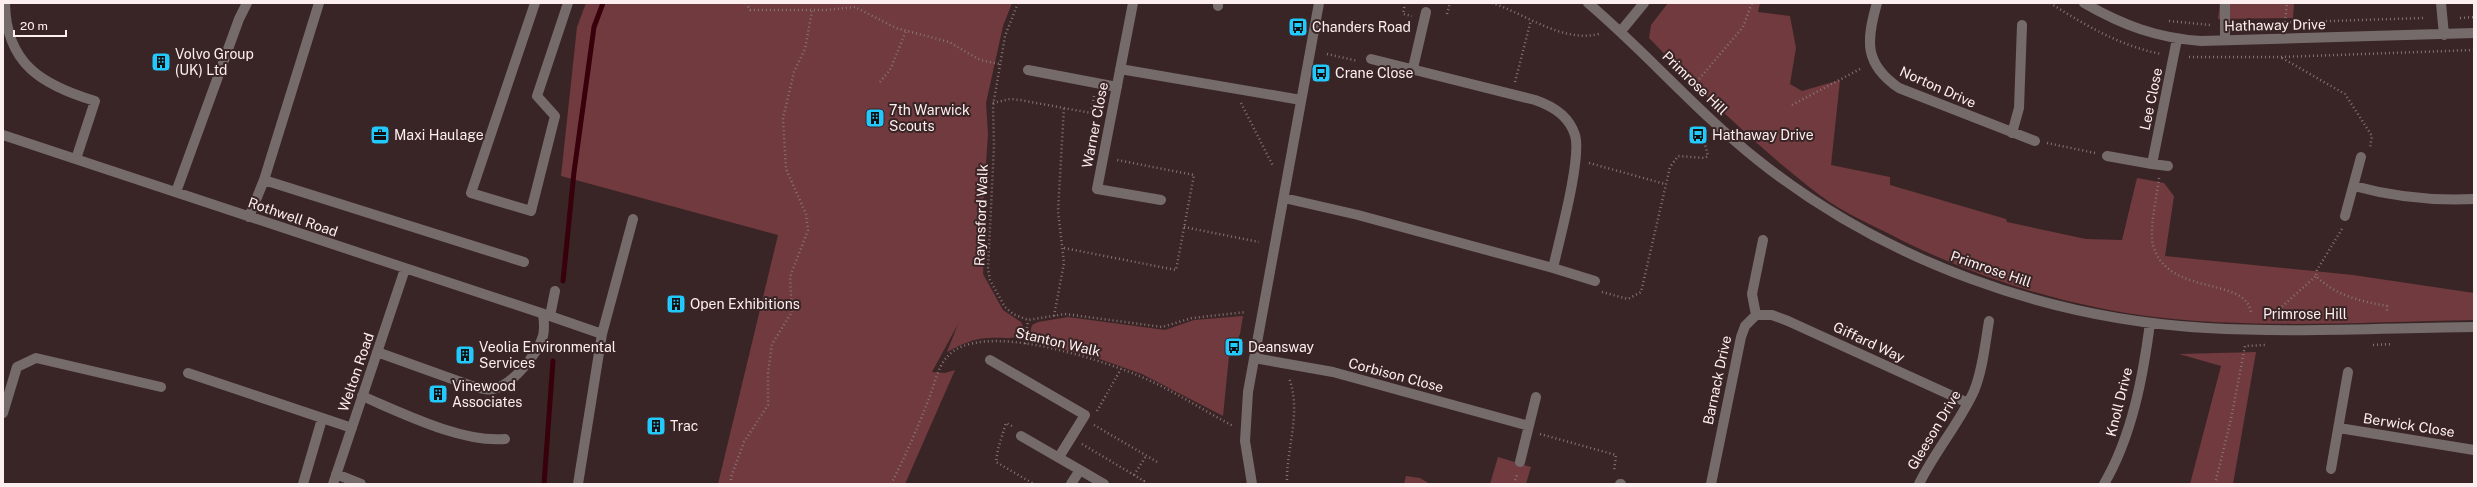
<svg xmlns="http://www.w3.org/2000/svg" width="2477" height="487" viewBox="0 0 2477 487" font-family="'Public Sans',sans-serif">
<rect width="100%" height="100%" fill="#3a2526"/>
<!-- green -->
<path fill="#703a3e" d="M586,3H1012L1003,26L986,103L988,134L983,207L986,215L983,274L1003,310L1021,322L1024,329L1023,335C1012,340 1001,337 989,338C974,338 960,345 947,352L958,324L932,372L945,373L955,370L905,484H718L778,235L561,176L577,27Z
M1668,3H1760L1758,12L1790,16L1796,48L1790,84L1802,91L1840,80L1831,165L1890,177V185L2006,219L2007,222L2086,239L2122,240L2137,178L2164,183L2174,196L2165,256L2353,275L2474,293V320C2356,322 2220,332 2104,309C2033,295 1966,272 1901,240C1875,226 1845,214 1821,196C1759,149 1703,94 1649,38L1651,25Z
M2220,3H2294L2293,18L2218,19Z
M1243,316L1240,334L1229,356L1223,416L1142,374L1094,357L1035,343L1029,336L1032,325L1038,322L1068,317L1165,330L1194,320Z
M2256,352L2233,484H2190L2221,366L2179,354Z
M1498,457L1531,467L1526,484H1490Z
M1406,476L1420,478L1430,484H1404Z"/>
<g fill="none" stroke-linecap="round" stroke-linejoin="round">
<!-- stream -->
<path stroke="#38000a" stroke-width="5" d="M563,281L574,172L594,27L603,3
M544,484L553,361"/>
<!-- path -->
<path stroke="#877475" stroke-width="2.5" stroke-dasharray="1 3" stroke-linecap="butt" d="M746,3L750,10H826L855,7L896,28L949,42L980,60L1000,64
M1018,3L1005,36L993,106L994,146L988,269L990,280L1005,307L1013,314L1028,320L1065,314L1162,327L1192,318L1246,312
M1405,3L1403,14L1412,16
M1492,3C1526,14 1562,43 1599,34
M2050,3C2085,25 2120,46 2161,54
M1447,14L1450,3
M2460,18L2474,17
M2169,21L2211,25
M2285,22L2287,3
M2238,24L2423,18
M1327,54L1358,61
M2189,57H2281L2474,50
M2282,58L2345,94L2372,136L2370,147
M880,82L890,70L906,31
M1515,82L1531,20
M1694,85L1743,27L1752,3
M993,103L1010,99L1020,100L1091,113L1094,96
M1241,103L1273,166
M1792,105L1862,68
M2047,143L2095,153
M1589,163L1665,184
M2159,178C2157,196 2149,229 2153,245C2167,297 2245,276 2251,312
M1184,227L1259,242
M2342,229L2317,270L2316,276C2336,296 2360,301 2387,306V312
M1064,248L1176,270L1194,175L1117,160
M1602,292L1628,299L1641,292L1670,167L1678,156L1705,158L1708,156L1704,140
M2276,312L2316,276
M1054,316L1064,263L1058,211L1064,107
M1025,344L1028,320
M2373,345L2393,344
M1097,411L1121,369
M1094,425L1159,463
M1012,426L1006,423L998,449L996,462L1034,484
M1540,434L1616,455L1614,472
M1082,444L1144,481L1142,484
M1134,475L1146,456
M731,484V477L744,442L768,405V373L772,344L792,312L790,277L808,230L806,214L786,169L783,118L794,72L805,49L812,11
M891,484C905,457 917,429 928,401C934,387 937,368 947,357C979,319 1098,359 1137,375C1171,389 1201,409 1233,426
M1287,484C1286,448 1302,413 1289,378
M1514,484L1517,475
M2215,484L2231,419L2245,346L2266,345"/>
<!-- minor -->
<path stroke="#766b6b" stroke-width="10" d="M5,3C6,64 42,85 95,101L76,159
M535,3L471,193L531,211L555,116L537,96L568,3
M1133,3L1097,189L1161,200
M1588,3C1647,53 1698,113 1759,161C1885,261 2047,319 2207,328C2295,333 2385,328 2474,327
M1877,3C1866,41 1864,64 1899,88L2035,141
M2084,3C2122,25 2157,38 2201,41L2474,33
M2225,3V40
M2441,3L2444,35
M1218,6V3
M1621,31L1644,3
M1413,68L1426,12
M1120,69L1301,100
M1028,70L1117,87
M2012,133L2019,108L2022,25
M3,135L550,316L555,291
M2107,156L2152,164L2177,39
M2152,164L2168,166
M264,180L524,262
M2354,186C2394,197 2432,201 2474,199
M176,192L239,19L247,3
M1284,198L1358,215L1553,268C1559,241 1582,158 1575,135C1569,116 1553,106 1535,100L1371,59
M2345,216L2361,157
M249,217L264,180L319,3
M1553,268L1595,281
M1756,315L1752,294L1763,240
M550,316L602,334
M377,352L469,385C476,387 485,391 493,389C512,386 538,353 543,336C545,328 544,322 543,314
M1254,358L1333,372L1529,426
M990,360L1085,415L1059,457
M188,373L352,428
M362,396C402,413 462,443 505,439
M3,413L17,367L36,358L161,387
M2339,428L2474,450
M1021,436L1080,470
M1520,462L1536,397
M2331,469L2348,372
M336,474L361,484
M303,484L322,419
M333,484L405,269
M578,484L602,334L633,219
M1071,484L1080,470L1104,484
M1252,484L1245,441L1248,392L1319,3
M1620,484H1621
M1711,484L1741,337L1745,326L1756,315H1772L1788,321L1968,403
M1919,484C1935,451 1959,424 1974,391C1983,369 1985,344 1989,321
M2104,484C2132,436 2143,377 2150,323"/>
</g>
<!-- icons -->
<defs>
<g id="bus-square" transform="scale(1)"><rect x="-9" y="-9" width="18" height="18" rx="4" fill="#21c9fd" stroke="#3a2526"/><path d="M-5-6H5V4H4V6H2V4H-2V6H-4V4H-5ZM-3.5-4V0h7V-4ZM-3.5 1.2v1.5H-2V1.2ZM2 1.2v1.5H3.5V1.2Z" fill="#111"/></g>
<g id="building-square" transform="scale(1)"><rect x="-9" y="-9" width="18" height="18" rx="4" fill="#21c9fd" stroke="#3a2526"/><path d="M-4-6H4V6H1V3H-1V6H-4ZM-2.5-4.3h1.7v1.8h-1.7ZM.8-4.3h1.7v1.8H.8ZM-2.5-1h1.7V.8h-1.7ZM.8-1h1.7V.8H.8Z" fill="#111"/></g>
<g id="office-square" transform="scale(1)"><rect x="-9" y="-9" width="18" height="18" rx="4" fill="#21c9fd" stroke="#3a2526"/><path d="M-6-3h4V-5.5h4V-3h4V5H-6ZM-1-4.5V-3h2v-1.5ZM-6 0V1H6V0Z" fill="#111"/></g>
</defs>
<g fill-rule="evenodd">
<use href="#bus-square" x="1298" y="27"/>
<use href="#building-square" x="161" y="62"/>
<use href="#bus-square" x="1321" y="73"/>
<use href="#building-square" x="875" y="118"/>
<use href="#office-square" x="380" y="135"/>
<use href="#bus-square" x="1698" y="135"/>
<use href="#building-square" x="676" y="304"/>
<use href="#bus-square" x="1234" y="347"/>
<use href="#building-square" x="465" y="355"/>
<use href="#building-square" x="438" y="394"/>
<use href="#building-square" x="656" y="426"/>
</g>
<g text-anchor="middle" stroke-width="4" stroke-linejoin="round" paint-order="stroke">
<!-- street labels -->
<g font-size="14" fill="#fdeeef" stroke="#3a2526">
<text transform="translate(2275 25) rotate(-1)" y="5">Hathaway Drive</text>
<text transform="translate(1695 83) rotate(44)" y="5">Primrose Hill</text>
<text transform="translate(1938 87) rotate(24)" y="5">Norton Drive</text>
<text transform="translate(2151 99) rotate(-78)" y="5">Lee Close</text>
<text transform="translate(1095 125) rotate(-79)" y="5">Warner Close</text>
<text transform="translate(981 215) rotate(-88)" y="5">Raynsford Walk</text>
<text transform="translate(293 217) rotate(19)" y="5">Rothwell Road</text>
<text transform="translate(1991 269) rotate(19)" y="5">Primrose Hill</text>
<text x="2305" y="319">Primrose Hill</text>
<text transform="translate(1058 342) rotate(13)" y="5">Stanton Walk</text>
<text transform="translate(1869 342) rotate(25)" y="5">Giffard Way</text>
<text transform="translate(356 372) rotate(-71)" y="5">Welton Road</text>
<text transform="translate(1396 375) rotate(15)" y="5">Corbison Close</text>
<text transform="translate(1717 380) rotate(-78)" y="5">Barnack Drive</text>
<text transform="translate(2119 402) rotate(-76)" y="5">Knoll Drive</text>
<text transform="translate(2409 425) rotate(9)" y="5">Berwick Close</text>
<text transform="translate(1934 430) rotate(-59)" y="5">Gleeson Drive</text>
</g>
<!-- poi labels -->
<g font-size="14" fill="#fdeeef" stroke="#3a2526" text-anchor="start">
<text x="1312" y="32">Chanders Road</text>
<text x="175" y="59">Volvo Group<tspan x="175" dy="16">(UK) Ltd</tspan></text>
<text x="1335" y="78">Crane Close</text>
<text x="889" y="115">7th Warwick<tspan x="889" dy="16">Scouts</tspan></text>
<text x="394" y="140">Maxi Haulage</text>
<text x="1712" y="140">Hathaway Drive</text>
<text x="690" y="309">Open Exhibitions</text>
<text x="479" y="352">Veolia Environmental<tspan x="479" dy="16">Services</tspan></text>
<text x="1248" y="352">Deansway</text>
<text x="452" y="391">Vinewood<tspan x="452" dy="16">Associates</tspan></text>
<text x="670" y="431">Trac</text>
</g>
</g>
<!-- border -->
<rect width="2477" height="487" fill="none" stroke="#fdeeef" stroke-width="8"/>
<!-- scale -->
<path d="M14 30v6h52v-6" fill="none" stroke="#fdeeef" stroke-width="2"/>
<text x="20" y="30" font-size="12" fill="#fdeeef" stroke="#3a2526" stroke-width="3" paint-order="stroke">20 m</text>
</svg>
